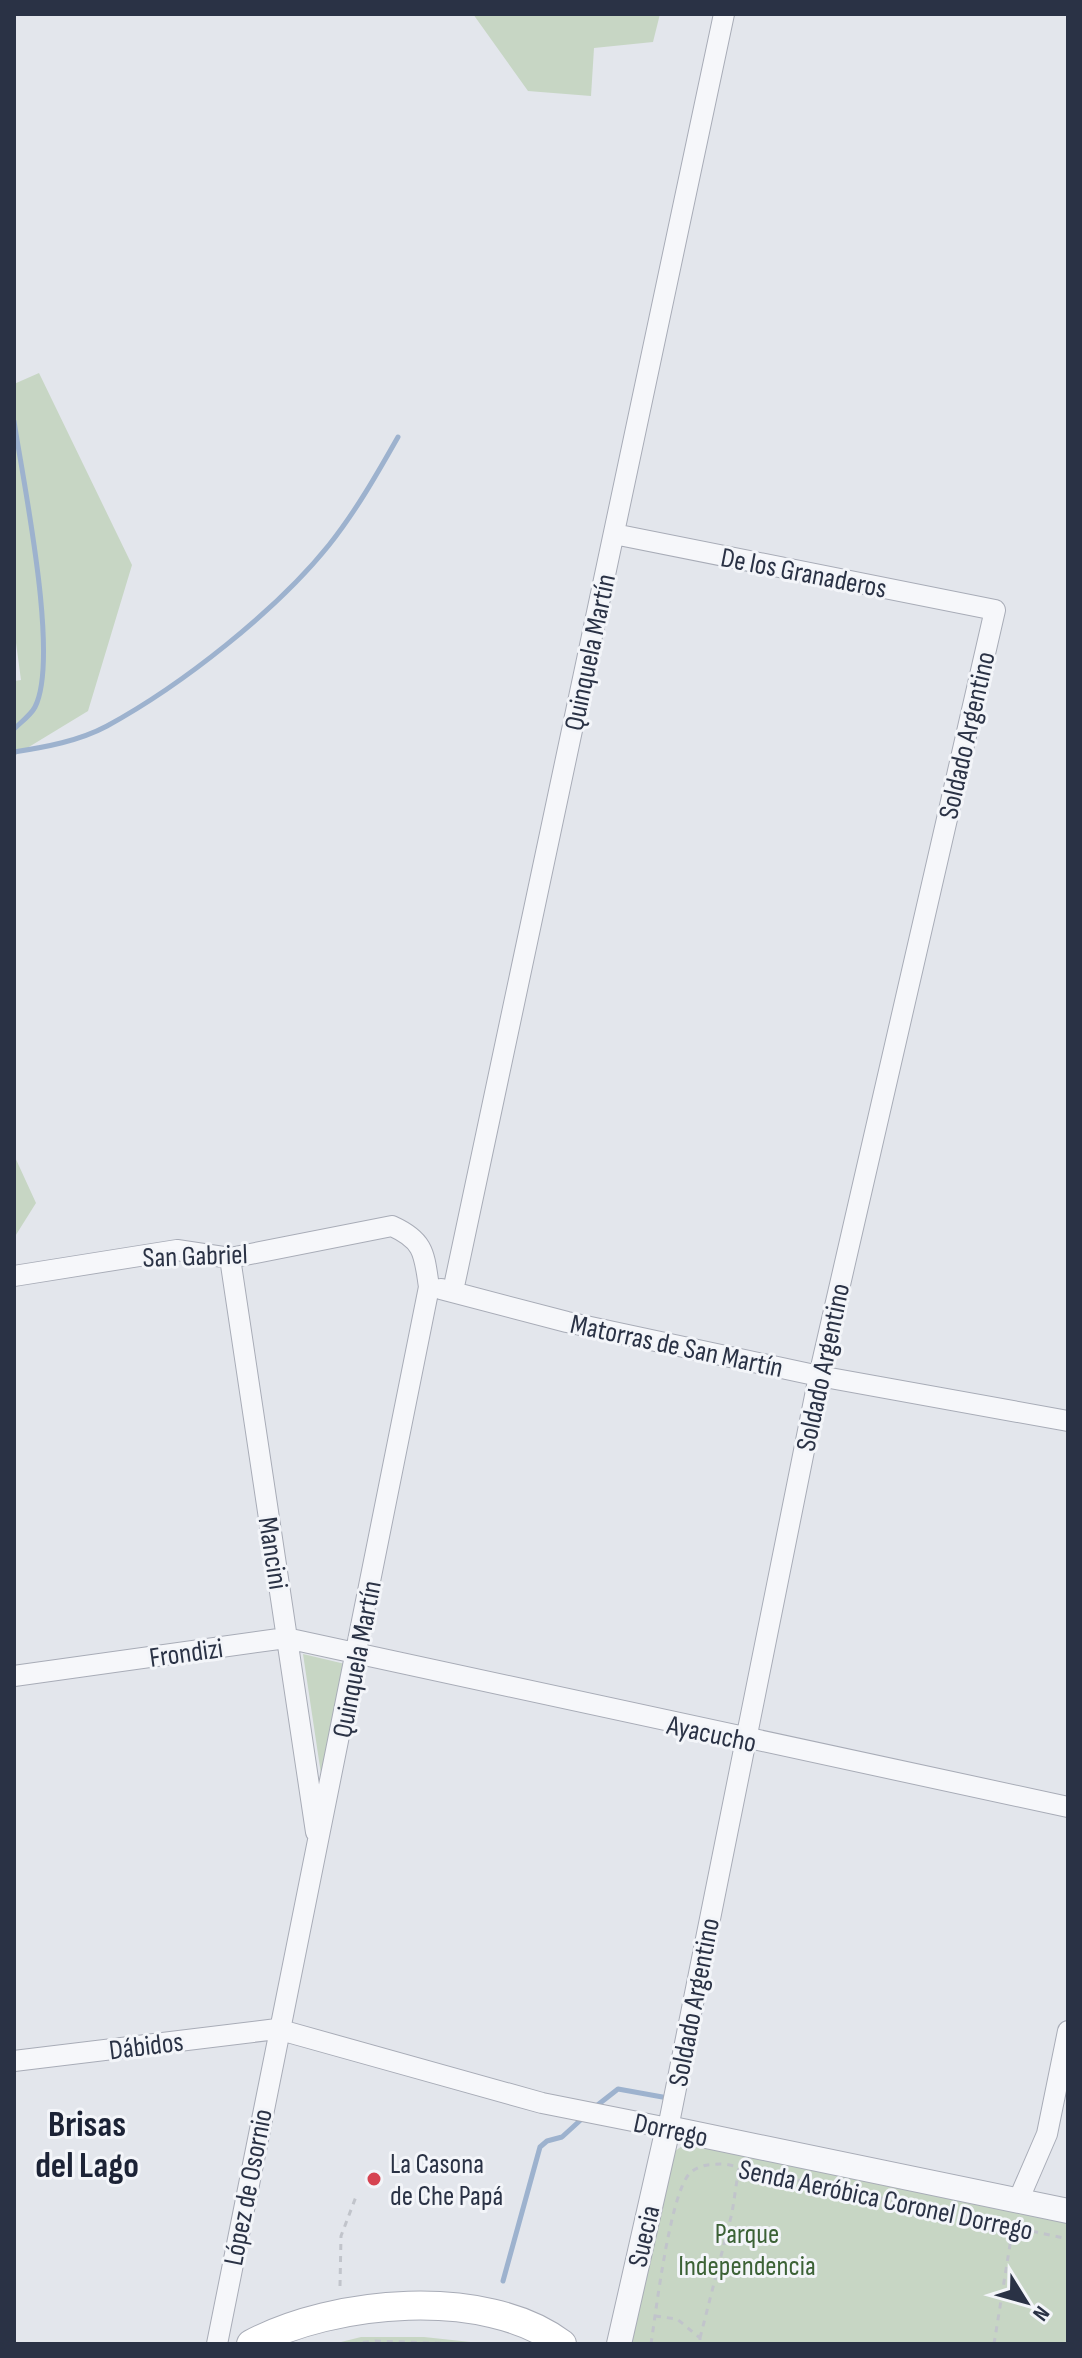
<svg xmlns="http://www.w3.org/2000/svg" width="1082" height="2358" viewBox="0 0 1082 2358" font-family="'Sofia Sans Condensed',sans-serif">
<rect width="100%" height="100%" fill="#e3e6ec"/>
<!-- green -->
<path fill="#c7d6c4" d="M473,14H660L653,42L594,48L591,96L528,91Z
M39,373L132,565L88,711L14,756V681L21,680L14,628V384Z
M14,1155L36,1203L14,1238Z
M303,1654L345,1664L321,1774Z
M685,2144L1068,2218V2344H630L675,2151Z
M361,2337H424L489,2344H333Z"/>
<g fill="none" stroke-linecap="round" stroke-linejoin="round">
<!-- stream -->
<path stroke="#9db2ce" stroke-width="5" d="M14,421C23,481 60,658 35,707C31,715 20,723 14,729
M14,752C46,747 79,741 107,726C182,685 276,611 329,545C356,511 377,474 398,437
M595,2107L618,2089L668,2098
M503,2281L540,2147L547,2141L562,2137L585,2116"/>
<!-- minor casing -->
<g stroke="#a8acb7" stroke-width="22">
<path id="minor" d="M230,1258L316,1832
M14,1276L177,1250L230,1258L392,1226C425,1241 424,1254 429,1287L217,2344
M441,1289L567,1322L819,1376L1068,1421
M453,1291L724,14
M14,1676L286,1638L1068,1807
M14,2061L277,2029L542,2103L668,2128L819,1376L995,610L614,534
M1018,2201L1047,2134L1068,2031"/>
</g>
<!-- tertiary casing -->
<g stroke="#a8acb7" stroke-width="26">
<path id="tertiary" d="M619,2344L668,2128L1068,2211"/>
</g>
<!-- secondary casing -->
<g stroke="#a8acb7" stroke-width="30">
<path id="secondary" d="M251,2344C333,2300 485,2286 562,2344"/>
</g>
<!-- path -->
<path stroke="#c1c4cb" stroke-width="3" stroke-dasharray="6 6" stroke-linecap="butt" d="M340,2286L341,2236L357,2194
M655,2316L677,2319L700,2338V2344
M700,2338L732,2213L739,2167
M351,2344L375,2341L460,2344
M651,2344C656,2311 670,2193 690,2173C700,2164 712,2164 725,2164L1068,2239
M994,2344L1014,2220"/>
<!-- minor -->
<use href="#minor" stroke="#f6f7fa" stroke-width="20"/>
<!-- tertiary -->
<use href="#tertiary" stroke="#f6f7fa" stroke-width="24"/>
<!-- secondary -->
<use href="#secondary" stroke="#fff" stroke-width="28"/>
</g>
<!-- markers -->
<circle fill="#d64351" stroke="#f3f5f9" stroke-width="3" cx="374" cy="2179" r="8"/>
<g text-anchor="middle" stroke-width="6" stroke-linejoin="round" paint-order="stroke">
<!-- street labels -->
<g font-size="28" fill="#2a3245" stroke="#f3f5f9">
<text transform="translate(804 572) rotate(11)" y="10">De los Granaderos</text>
<text transform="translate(589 652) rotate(-78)" y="10">Quinquela Martín</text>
<text transform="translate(966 735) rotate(-77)" y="10">Soldado Argentino</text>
<text transform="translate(195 1255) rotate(-2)" y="10">San Gabriel</text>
<text transform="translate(677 1345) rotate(12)" y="10">Matorras de San Martín</text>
<text transform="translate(822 1367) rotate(-78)" y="10">Soldado Argentino</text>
<text transform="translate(274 1553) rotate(81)" y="10">Mancini</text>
<text transform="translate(186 1652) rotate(-8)" y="10">Frondizi</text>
<text transform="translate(356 1659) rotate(-79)" y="10">Quinquela Martín</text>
<text transform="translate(712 1733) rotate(12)" y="10">Ayacucho</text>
<text transform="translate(693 2002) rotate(-79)" y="10">Soldado Argentino</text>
<text transform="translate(146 2045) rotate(-7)" y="10">Dábidos</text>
<text transform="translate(671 2129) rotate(12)" y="10">Dorrego</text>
<text transform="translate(247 2187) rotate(-79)" y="10">López de Osornio</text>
<text transform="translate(886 2199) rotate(12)" y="10">Senda Aeróbica Coronel Dorrego</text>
<text transform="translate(643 2236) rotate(-77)" y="10">Suecia</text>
</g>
<!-- poi labels -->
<g font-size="28" fill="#2a3245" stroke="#f3f5f9" text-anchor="start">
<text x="390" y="2173">La Casona<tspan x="390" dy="32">de Che Papá</tspan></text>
</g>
<!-- park labels -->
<g font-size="28" fill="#3c6236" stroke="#f3f5f9">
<text x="747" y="2243">Parque<tspan x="747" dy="32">Independencia</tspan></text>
</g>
<!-- district labels -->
<g font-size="36" font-weight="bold" fill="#1c2336" stroke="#f3f5f9">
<text x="87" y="2136">Brisas<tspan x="87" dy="41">del Lago</tspan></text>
</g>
</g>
<!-- border -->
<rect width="1082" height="2358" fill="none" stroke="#2a3245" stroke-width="32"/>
<!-- north arrow -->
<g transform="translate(1026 2302) rotate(127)" stroke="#f3f5f9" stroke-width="6" paint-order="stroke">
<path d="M0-6L14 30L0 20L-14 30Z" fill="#2a3245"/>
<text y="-12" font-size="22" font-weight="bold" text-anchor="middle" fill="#2a3245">N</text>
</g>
</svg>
